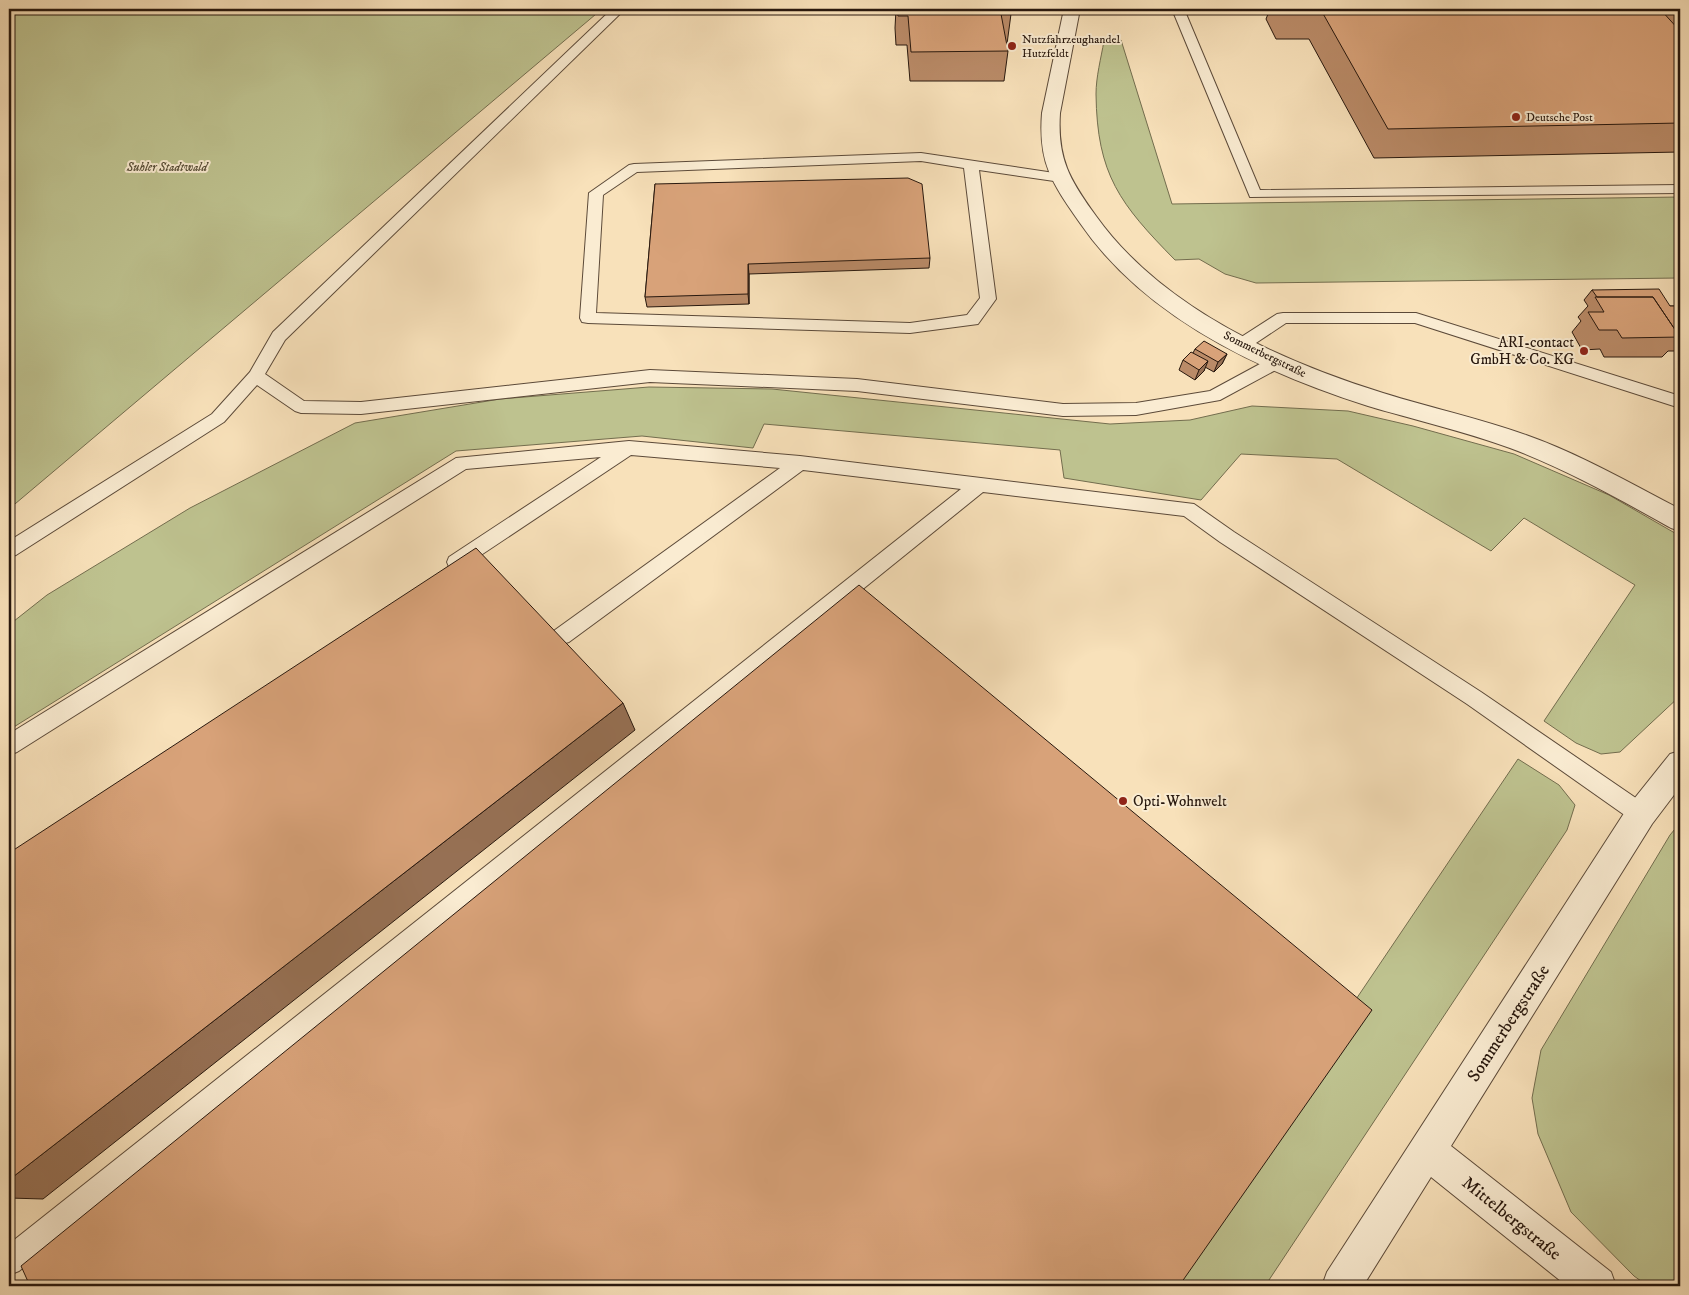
<svg xmlns="http://www.w3.org/2000/svg" width="1689" height="1295" viewBox="0 0 1689 1295" font-family="'IM FELL DW Pica',serif">
<rect width="100%" height="100%" fill="#f8e1ba"/>
<filter id="stains"><feTurbulence type="fractalNoise" baseFrequency=".004" numOctaves="4"/><feColorMatrix values="0 0 0 0 .2 0 0 0 0 .09 0 0 0 0 .02 0 0 0 .5 -.17"/></filter>
<radialGradient id="worn" r=".72"><stop offset=".6" stop-color="#630" stop-opacity="0"/><stop offset="1" stop-color="#630" stop-opacity=".3"/></radialGradient>
<!-- green -->
<path fill="#bec28f" stroke="#736d4e" d="M9,9H602L9,509Z
M1121,40L1172,204L1680,197V278L1256,283L1225,274L1199,259L1175,260C1120,204 1097,175 1096,94C1096,77 1101,58 1104,41Z
M649,387L772,389L1110,424L1190,420L1252,406L1348,411L1413,426L1514,454L1609,495L1680,536V696L1620,752L1601,754L1576,743L1544,721L1635,585L1524,518L1491,551L1337,459L1241,454L1201,500L1064,478L1060,450L764,424L753,448L642,436L456,451L9,730V625L47,595L190,508L355,423L500,399Z
M1518,759L1559,785L1575,805L1567,830L1265,1286H1153L1340,1023Z
M1680,823V1286H1648L1634,1276L1571,1212L1538,1134L1532,1098L1541,1050L1670,835Z"/>
<g fill="none" stroke-linecap="round" stroke-linejoin="round">
<!-- service casing -->
<g stroke="#5c4a39" stroke-width="2">
<path id="service" d="M612,9H625L285,340L265,374L304,401L361,402L650,370L857,379L1063,404L1136,403L1210,391L1271,358L1277,356L1283,358L1285,362L1283,366L1220,400L1136,415L1063,416L857,391L650,382L361,414L301,413L295,411L257,385L224,422L16,555L9,557V541L212,414L250,372L273,332Z
M1172,9H1184L1260,190L1680,185V193L1250,197Z
M921,153L1061,174L1066,175L1068,178L1066,181L1061,182L979,170L996,299L978,324L910,333L588,323L582,322L580,318L589,193L629,165L634,164ZM921,161L964,168L980,298L967,315L910,323L596,313L603,195L637,172Z
M1283,313H1416L1680,396V408L1415,323H1286L1247,349L1241,351L1235,349L1233,345L1235,341L1277,314Z
M629,441L800,456L1194,504L1234,532L1481,692L1649,807L1652,814L1649,821L1641,824L1633,821L1467,704L1220,542L1184,516L983,492L19,1271L9,1275V1244L961,489L803,470L569,642L562,644L555,642L552,636L555,630L780,468L631,455L463,567L456,570L449,567L447,562L449,557L601,457L466,469L17,752L9,755V734L456,458Z"/>
</g>
<!-- minor casing -->
<g stroke="#5c4a39" stroke-width="2">
<path id="minor" d="M1064,9H1080L1060,113C1057,159 1070,180 1096,216C1161,307 1280,361 1383,393C1431,408 1479,418 1526,435C1580,454 1630,483 1680,509V531L1671,528C1619,499 1566,469 1510,448C1464,431 1415,420 1368,406C1261,372 1145,318 1080,223C1052,183 1038,163 1042,113Z
M1680,751V787L1652,824L1451,1146L1611,1272L1616,1286H1567L1431,1177L1363,1286H1322L1327,1272L1630,804L1670,754Z"/>
</g>
<!-- service -->
<use href="#service" fill="#faecd2" fill-rule="evenodd"/>
<!-- minor -->
<use href="#minor" fill="#faecd2" fill-rule="evenodd"/>
</g>
<!-- wall -->
<path fill="#ba8b68" stroke="#28180e" d="M896,9H1010L1011,14L1007,44L1008,51L1004,81H910L907,45H896L895,28Z
M1270,9H1680V23L1677,28L1680,31V152L1374,158L1309,39H1276L1266,19Z
M655,184L930,258L929,268L749,274V304L647,307L645,297Z
M1592,290L1670,306H1680V351H1668L1662,357H1604L1600,349L1582,350L1572,332L1581,321L1578,317L1588,306L1584,300Z
M1195,349L1227,354L1222,364L1214,372L1205,367L1204,371L1195,380L1179,370L1183,360L1193,353Z"/>
<!-- shaded-wall -->
<path fill="#977155" stroke="#28180e" d="M748,264L749,274V304L748,294Z
M1227,354L1222,364L1214,372L1218,362Z
M1208,361L1204,371L1195,380L1199,370Z
M623,703L635,730L43,1199L9,1198V1180Z"/>
<!-- building -->
<path fill="#d8a279" stroke="#28180e" d="M897,9H1010L1011,14H1001L1008,51L911,52L908,16H898Z
M1286,9H1660L1680,31V123L1388,129L1321,10H1287Z
M908,178L922,184L930,258L748,264V294L645,297L655,184Z
M1659,289L1670,306H1680V337L1653,297H1597L1592,290Z
M1595,297H1653L1680,337L1622,338L1617,330H1599L1588,312H1604Z
M1204,341L1227,354L1218,362L1195,349Z
M1191,352L1208,361L1199,370L1183,360Z
M476,548L623,703L9,1180V853Z
M859,585L1372,1010L1179,1286H30L21,1266Z"/>
<!-- markers -->
<g fill="#8f2418" stroke="#faecd2" stroke-width="2">
<circle cx="1012" cy="46" r="5"/>
<circle cx="1516" cy="117" r="5"/>
<circle cx="1584" cy="351" r="5"/>
<circle cx="1123" cy="801" r="5"/>
</g>
<g text-anchor="middle" stroke-width="4" stroke-linejoin="round" paint-order="stroke">
<!-- far-poi labels -->
<g font-size="12" fill="#28180e" stroke="#faecd2" text-anchor="start">
<text x="1022" y="43">Nutzfahrzeughandel<tspan x="1022" dy="14">Hutzfeldt</tspan></text>
<text x="1526" y="121">Deutsche Post</text>
</g>
<!-- far-park labels -->
<g font-size="12" font-style="italic" fill="#554b35" stroke="#faecd2">
<text x="167" y="171">Suhler Stadtwald</text>
</g>
<!-- far-street labels -->
<g font-size="12" fill="#28180e" stroke="#faecd2">
<text transform="translate(1265 354) rotate(26)" y="4">Sommerbergstraße</text>
</g>
<!-- poi labels -->
<g font-size="15" fill="#28180e" stroke="#faecd2" text-anchor="end">
<text x="1574" y="347">ARI-contact<tspan x="1574" dy="17">GmbH &amp; Co. KG</tspan></text>
<text x="1133" y="806" text-anchor="start">Opti-Wohnwelt</text>
</g>
<!-- near-street labels -->
<g font-size="18" fill="#28180e" stroke="#faecd2">
<text transform="translate(1508 1023) rotate(-57)" y="6">Sommerbergstraße</text>
<text transform="translate(1512 1218) rotate(39)" y="6">Mittelbergstraße</text>
</g>
</g>
<!-- margin -->
<rect width="1689" height="1295" fill="none" stroke="#f8e1ba" stroke-width="30"/>
<rect x="10" y="10" width="1669" height="1275" fill="none" stroke="#28180e" stroke-width="2.5"/>
<rect x="15" y="15" width="1659" height="1265" fill="none" stroke="#28180e"/>
<rect width="100%" height="100%" filter="url(#stains)"/>
<rect width="100%" height="100%" fill="url(#worn)"/>
</svg>
